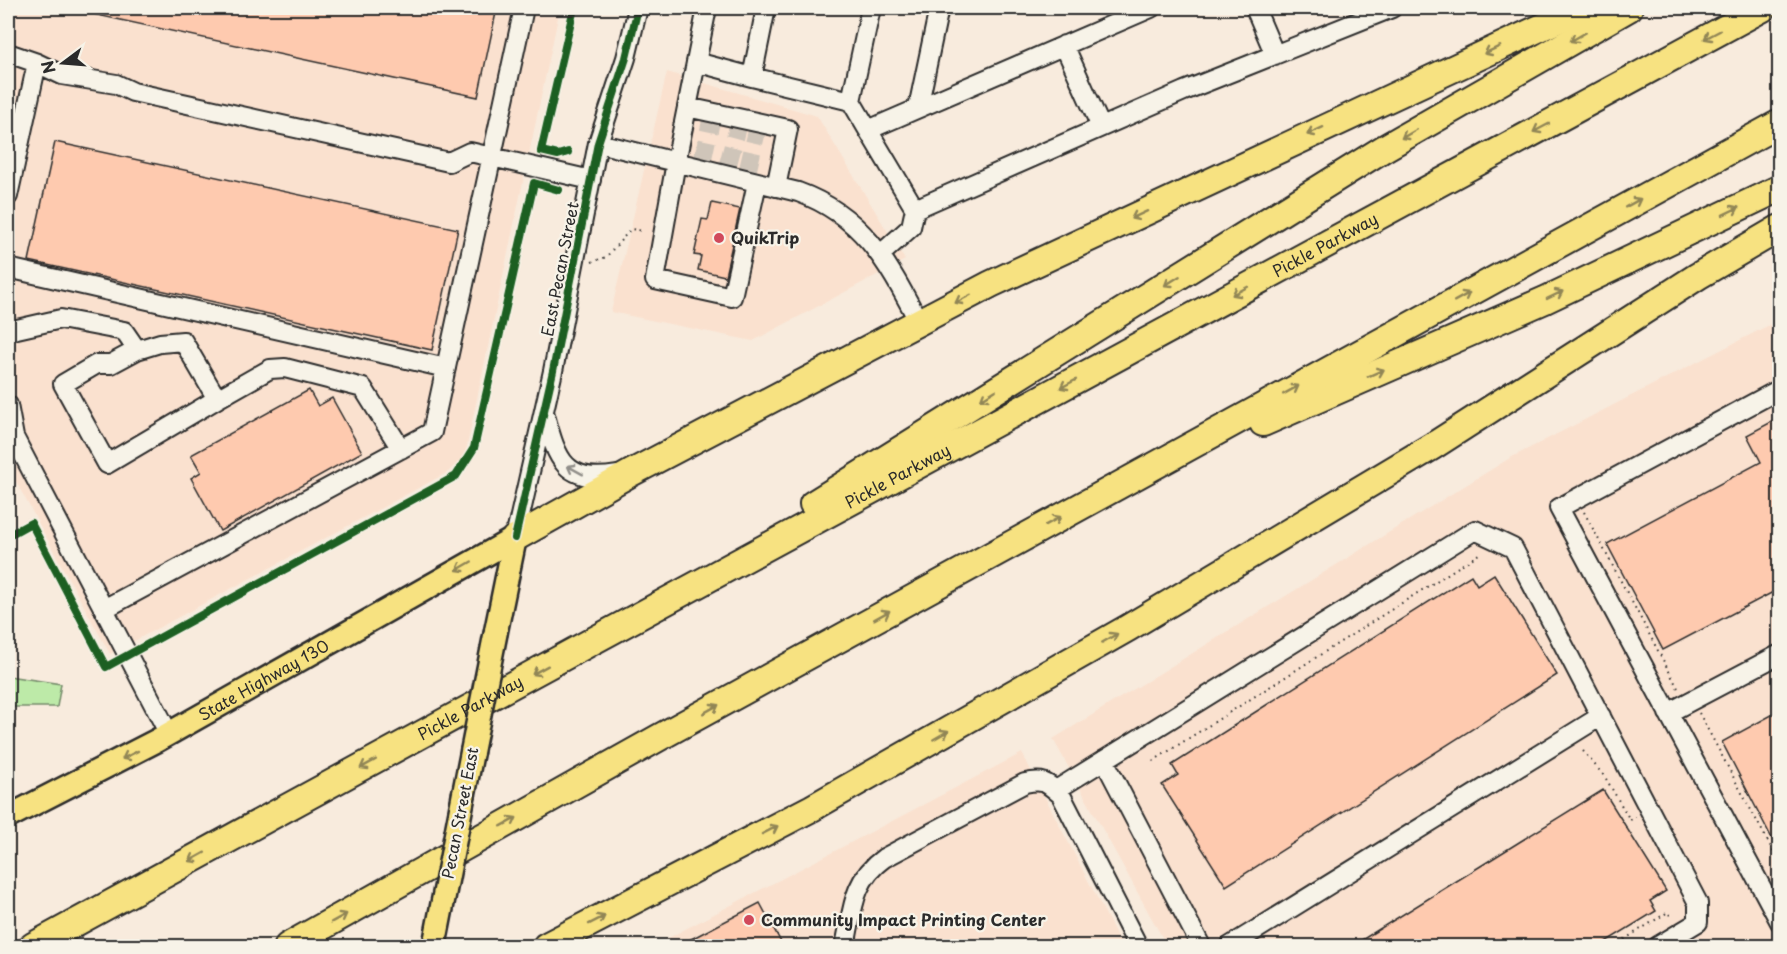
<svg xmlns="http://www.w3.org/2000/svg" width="1787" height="954" viewBox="0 0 1787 954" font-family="'Playpen Sans',sans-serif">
<rect width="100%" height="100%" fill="#f8ebdd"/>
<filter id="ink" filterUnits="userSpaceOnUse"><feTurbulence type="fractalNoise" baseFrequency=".0167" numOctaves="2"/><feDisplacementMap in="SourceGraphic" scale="12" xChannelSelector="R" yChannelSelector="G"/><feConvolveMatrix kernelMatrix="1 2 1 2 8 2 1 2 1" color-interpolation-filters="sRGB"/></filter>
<g filter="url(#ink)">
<!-- built -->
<path fill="#fae1cf" d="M8,8H560L465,455L448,472L110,654L8,467Z
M667,72L817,116L905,260L753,341L611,312Z
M1779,320V946H1167L1053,739L1510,458Z
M1022,753L1122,946H653Z"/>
<!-- green -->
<path fill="#bdeaa8" stroke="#748a6a" stroke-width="1.5" d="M8,676L61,684L57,707H8Z"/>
<!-- building -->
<path fill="#fecaaf" stroke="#2b2b2b" stroke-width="1.5" d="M89,8H497L478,97L88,13Z
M55,142L458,229L432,350L29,261Z
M712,203L740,209L725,276L698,270L701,256L694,255L702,219L708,220Z
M309,390L318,406L332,398L362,452L220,531L191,478L201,472L191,455Z
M1779,418V589L1663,650L1607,544L1761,462L1747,435Z
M1494,574L1557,675L1226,886L1162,785L1178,775L1172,765L1471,575L1477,585Z
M1779,711V852L1722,742Z
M1603,790L1666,891L1650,901L1656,911L1599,946H1352Z
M760,903L783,946H677L697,936Z"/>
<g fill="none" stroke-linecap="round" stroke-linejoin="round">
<!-- minor-tunnel -->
<path stroke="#cfc5b9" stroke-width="18" stroke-dasharray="18 9" stroke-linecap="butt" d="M703,158L711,121
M728,164L738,127
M748,169L757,131"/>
<!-- minor casing -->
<g stroke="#2b2b2b" stroke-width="22">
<path id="minor" d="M707,8L676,162L655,280L732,297L757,183
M1255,8L1275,55
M1064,45L1101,127
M8,53L37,63L62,75L116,84L133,92L449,162L470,152L591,180
M696,62L752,77L766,8
M752,77L851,101
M687,107L788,129L776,187
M918,108L939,8
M868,130L851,101L871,8
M598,143L798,192C864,216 888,264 919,322
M8,196L37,63
M915,209L1184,91L1392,8
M881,254L911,227L915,209L868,130L1151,8
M8,268L446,368
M8,331L61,319L124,331L137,350
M183,341L217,399L107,464L63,384L97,364H111L137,350L160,343Z
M1780,389L1559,508L1780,922
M217,399L270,369L285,368L363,388L401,449
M8,405L14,437L169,734
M545,415C557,460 565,484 617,475
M515,538L553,371L598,143L626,58L638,8
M104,609L432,432L524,8
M1668,713L1780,654
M1104,760L1201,946
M1056,790L1475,530L1513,548L1698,903V922L1658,946
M845,946C853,910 852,881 884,858L1025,783C1045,779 1047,783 1061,795L1138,946
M1230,946L1601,716"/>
</g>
<!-- major casing -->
<g stroke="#2b2b2b" stroke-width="27">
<g id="major">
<path d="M496,631L515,538"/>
<path d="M464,793L472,752"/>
<path id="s1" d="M8,817L156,741L515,538"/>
</g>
</g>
<!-- highway casing -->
<g stroke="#2b2b2b" stroke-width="30">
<g id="highway">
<path d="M1263,423L1545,300L1780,188"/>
<path d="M813,504L1383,149L1629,8"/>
<path d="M515,538L631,473L991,284L1583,8"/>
<path id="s2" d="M33,946L591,642L1763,8"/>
<path d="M288,946L660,737L1780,123"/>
<path d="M546,946L812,808L1128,628L1433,446L1698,276L1780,228"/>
</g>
</g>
<!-- path -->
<path stroke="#2b2b2b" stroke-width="2" stroke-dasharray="1.5 4.5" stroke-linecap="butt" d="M592,262L606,257L631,229L643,231
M1584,512L1679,690
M1699,713L1780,864
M1583,751L1605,777L1630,820L1636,817
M1153,761L1482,552
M1614,946L1668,912L1672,919"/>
<!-- minor -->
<use href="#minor" stroke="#f7f3e8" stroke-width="18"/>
<!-- major -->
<use href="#major" stroke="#f7e281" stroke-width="22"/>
<!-- highway -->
<use href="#highway" stroke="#f7e281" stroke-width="26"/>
<!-- major-bridge casing -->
<g stroke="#2b2b2b" stroke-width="27" stroke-linecap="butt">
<path id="major-bridge" d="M472,752L496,631
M435,942L464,793"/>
</g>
<!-- major-bridge -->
<use href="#major-bridge" stroke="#f7e281" stroke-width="22"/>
<!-- cycleway casing -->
<g stroke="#f7f3e8" stroke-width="11">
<path id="cycleway" d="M568,152L558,155L541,151L574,8
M8,527L11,534L31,523L106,667L456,476L474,448L534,183L559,190
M515,538L553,371L598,143L626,58L638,8"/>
</g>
<!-- cycleway -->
<use href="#cycleway" stroke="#1b5e20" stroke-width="8"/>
</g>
<!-- one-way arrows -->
<defs><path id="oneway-shaft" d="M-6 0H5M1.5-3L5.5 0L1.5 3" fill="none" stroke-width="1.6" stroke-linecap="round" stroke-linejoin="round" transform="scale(1.5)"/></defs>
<g stroke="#918656">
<use href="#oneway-shaft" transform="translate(1712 35) rotate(152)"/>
<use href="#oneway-shaft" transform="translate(1578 37) rotate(150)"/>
<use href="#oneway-shaft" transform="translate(1492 50) rotate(155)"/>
<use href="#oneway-shaft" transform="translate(1541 128) rotate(152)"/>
<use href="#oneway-shaft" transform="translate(1315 131) rotate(155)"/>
<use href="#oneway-shaft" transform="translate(1409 134) rotate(150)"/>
<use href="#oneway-shaft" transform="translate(1633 203) rotate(-29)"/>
<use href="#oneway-shaft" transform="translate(1731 211) rotate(-26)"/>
<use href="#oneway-shaft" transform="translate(1139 215) rotate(155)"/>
<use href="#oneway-shaft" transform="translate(1172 281) rotate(148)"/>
<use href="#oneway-shaft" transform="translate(1240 291) rotate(152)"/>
<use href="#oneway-shaft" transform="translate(1555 295) rotate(-26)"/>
<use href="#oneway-shaft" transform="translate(1462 297) rotate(-29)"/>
<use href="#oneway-shaft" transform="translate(963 299) rotate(152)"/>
<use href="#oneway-shaft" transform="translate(1376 373) rotate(-24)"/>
<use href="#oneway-shaft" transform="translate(1068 384) rotate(152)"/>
<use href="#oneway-shaft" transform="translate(1291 390) rotate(-29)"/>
<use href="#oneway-shaft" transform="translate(988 395) rotate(148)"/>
<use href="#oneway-shaft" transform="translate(1053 521) rotate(-29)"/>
<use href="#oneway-shaft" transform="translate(464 566) rotate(150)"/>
<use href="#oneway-shaft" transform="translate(882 615) rotate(-29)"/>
<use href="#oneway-shaft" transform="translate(1110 638) rotate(-30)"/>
<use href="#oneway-shaft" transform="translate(540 670) rotate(151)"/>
<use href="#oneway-shaft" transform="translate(711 709) rotate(-29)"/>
<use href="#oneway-shaft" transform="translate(941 735) rotate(-30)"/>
<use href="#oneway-shaft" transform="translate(130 755) rotate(153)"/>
<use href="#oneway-shaft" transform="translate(368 764) rotate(151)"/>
<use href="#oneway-shaft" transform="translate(509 822) rotate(-29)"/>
<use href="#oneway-shaft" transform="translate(770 830) rotate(-27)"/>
<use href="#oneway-shaft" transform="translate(197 857) rotate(151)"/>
<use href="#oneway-shaft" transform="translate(339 918) rotate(-29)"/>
<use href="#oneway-shaft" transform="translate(597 920) rotate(-27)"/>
</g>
<use stroke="#918f8a" href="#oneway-shaft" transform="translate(575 470) rotate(-151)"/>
</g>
<!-- markers -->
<g fill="#d1495b" stroke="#f7f3e8" stroke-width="2">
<circle cx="719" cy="238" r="6"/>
<circle cx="749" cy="920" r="6"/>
</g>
<g text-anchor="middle" stroke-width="4.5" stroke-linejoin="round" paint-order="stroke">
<!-- poi labels -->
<g font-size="16" font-weight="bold" fill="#2b2b2b" stroke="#f7f3e8" text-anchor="start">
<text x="731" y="244">QuikTrip</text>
<text x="761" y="926">Community Impact Printing Center</text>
</g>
<!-- street labels -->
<g font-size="16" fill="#2b2b2b" stroke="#f7f3e8">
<text dy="6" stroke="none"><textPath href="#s2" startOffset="1470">Pickle Parkway</textPath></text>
<text transform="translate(560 269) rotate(-79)" y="6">East Pecan Street</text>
<text dy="6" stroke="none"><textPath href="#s2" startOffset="984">Pickle Parkway</textPath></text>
<text dy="6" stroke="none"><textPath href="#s1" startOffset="290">State Highway 130</textPath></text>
<text dy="6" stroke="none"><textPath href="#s2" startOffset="498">Pickle Parkway</textPath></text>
<text transform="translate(460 813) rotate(-79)" y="6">Pecan Street East</text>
</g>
</g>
<!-- margin -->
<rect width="1787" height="954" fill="none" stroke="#f7f3e8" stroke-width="30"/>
<rect x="15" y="15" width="1757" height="924" fill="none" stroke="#2b2b2b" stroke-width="2" filter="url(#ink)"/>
<!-- north arrow -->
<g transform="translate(63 63) rotate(254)" stroke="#f7f3e8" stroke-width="4.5" paint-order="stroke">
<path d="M0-4.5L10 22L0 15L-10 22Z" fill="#2b2b2b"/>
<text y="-9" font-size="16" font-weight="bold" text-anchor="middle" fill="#2b2b2b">N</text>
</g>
</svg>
